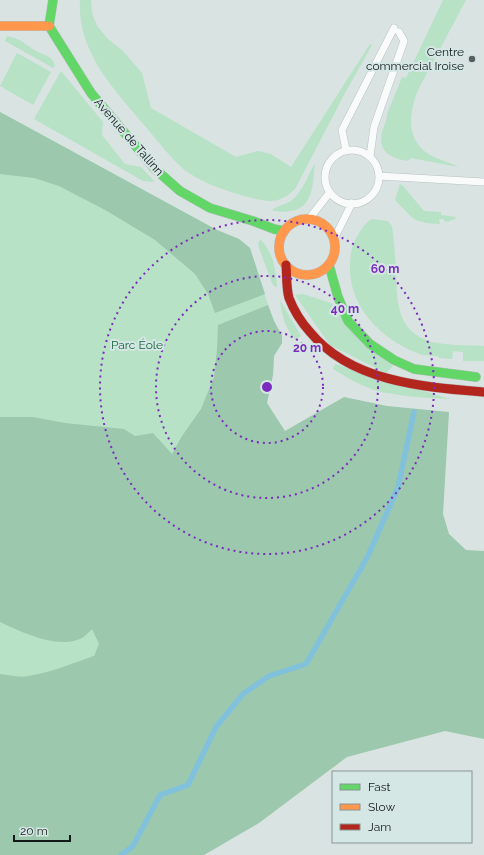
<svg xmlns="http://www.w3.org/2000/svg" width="484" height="855" viewBox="0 0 484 855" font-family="Raleway,sans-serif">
<rect width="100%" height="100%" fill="#d9e3e2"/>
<!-- green -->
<path fill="#b7e2c6" d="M80,0H91L92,13L97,26L108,39L123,51L142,73L151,108L236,157L258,151L271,154L291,167L370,44L372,45L344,95L295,189C279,205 268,202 248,197C227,191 204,184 186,171C173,161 156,139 145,126C114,89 77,52 80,0Z
M443,0H466L418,90C409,113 405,140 430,155C439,160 449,162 459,167L411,158L408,161C392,159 377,152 382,132C384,125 387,121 387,114L402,77L406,78Z
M7,36C21,39 22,42 33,49C41,55 51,54 55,65L53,68L5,41Z
M17,53L51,72L33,105L0,86Z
M61,71L103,122L102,135L125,164L141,167L155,182L143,181L34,119Z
M0,112L217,230L239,239L250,248L268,305L274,321L282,336V343L274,356L273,375L139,677L0,709Z
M315,163C313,181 314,208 291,211C284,212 278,212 272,210C278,205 286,205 292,200C303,191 308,175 315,163Z
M400,184L403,186L424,211L441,212V215L456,217L455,219L446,222L443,219H440L439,220L440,224C412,223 413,218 395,200Z
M372,219L388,221L392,226C394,240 395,254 396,269C397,296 395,328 426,340C441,346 468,345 484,346V361H463V352L453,351L452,359L439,358L438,356C432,356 423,356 417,353C381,339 349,307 350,267C350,257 351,248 355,240C360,232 364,223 372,219Z
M260,239C273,252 276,269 277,287L274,286L272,283L259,248L258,244Z
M303,294L331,303L393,366L386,373L330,345L295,295Z
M280,300L301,336L295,340C286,330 281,313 280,300Z
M335,364L450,399C429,398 408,397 387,393C368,390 349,379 333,369Z"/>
<!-- forest -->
<path fill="#9cc8ad" d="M0,112L217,230L239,239L250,248L265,294L215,313L208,294L195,274L155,240L107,211L59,186L34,178L0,174Z
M268,305L274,321L282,336V343L274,356L273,375L267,403L285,431L344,397L387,406L449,412L443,514L449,534L466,550L484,551V739L445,731L347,757L259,823L204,855H0V674C9,675 19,678 28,676C50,673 73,663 94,656L99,644L92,629C89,632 85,636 82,638C59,650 21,632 0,622V417H33L65,423L124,429L135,436L153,433L172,454L182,436L201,409L214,377L217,349L218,325Z"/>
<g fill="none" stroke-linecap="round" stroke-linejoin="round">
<!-- stream -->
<path stroke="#81c1dc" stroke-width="5.5" d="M121,855L133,846L160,795L188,785L216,727L243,694L269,676L306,664L368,556L398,487L414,412"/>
<!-- lane casing -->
<g stroke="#b9c0c0" stroke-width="8">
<path id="lane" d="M346,150L342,130L394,28
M325 177a27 27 0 1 1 54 0a27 27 0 1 1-54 0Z
M370,156L374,127L404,41L399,32
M379,176L484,182
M309,219L330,192
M334,239L352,203"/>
</g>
<!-- fast casing -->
<g stroke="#b9c0c0" stroke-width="10">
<path id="fast" d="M53,0L49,26L91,93L155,169L180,191L210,208L253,221L274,229L284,231
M329,265L338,297L348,321L370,344L394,360L414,369L476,377"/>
</g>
<!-- slow casing -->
<g stroke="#b9c0c0" stroke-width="10">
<path id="slow" d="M0,26H49
M279 247a28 28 0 1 1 56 0a28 28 0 1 1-56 0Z"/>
</g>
<!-- jam casing -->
<g stroke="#b9c0c0" stroke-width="10">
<path id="jam" d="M286,265C287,276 286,287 289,298C294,311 301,322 310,332C351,382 423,387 484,392"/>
</g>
<!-- lane -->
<use href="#lane" stroke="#f9fbfb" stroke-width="7"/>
<!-- fast -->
<use href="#fast" stroke="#63d668" stroke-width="9"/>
<!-- slow -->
<use href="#slow" stroke="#ff974d" stroke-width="9"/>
<!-- jam -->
<use href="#jam" stroke="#b3261e" stroke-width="9"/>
</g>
<!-- distance rings -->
<g fill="none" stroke="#7b2cbf" stroke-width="2" stroke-dasharray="2 4">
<circle cx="267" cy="387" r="56"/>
<circle cx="267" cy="387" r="111"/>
<circle cx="267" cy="387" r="167"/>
</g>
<!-- markers -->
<circle fill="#58605f" stroke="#d5e7e5" stroke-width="1.5" cx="472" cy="59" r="4"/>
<g text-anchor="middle" stroke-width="4" stroke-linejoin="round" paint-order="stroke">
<!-- poi labels -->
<g font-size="12" fill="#131918" stroke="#d5e7e5" text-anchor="end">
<text x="464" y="56">Centre<tspan x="464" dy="14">commercial Iroise</tspan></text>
</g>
<!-- street labels -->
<g font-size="12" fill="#131918" stroke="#d5e7e5">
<text transform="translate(129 137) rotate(49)" y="4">Avenue de Tallinn</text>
</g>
<!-- park labels -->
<g font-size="12" fill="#156639" stroke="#d5e7e5">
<text x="137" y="349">Parc Éole</text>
</g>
</g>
<circle cx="267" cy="387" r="6" fill="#7b2cbf" stroke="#d5e7e5" stroke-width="2"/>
<g font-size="12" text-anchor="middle" font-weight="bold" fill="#7b2cbf" stroke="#d5e7e5" stroke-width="4" stroke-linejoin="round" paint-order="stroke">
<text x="385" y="273">60 m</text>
<text x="345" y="313">40 m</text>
<text x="307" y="352">20 m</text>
</g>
<!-- legend -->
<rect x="332" y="771" width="140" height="72" fill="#d5e7e5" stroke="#879593"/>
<rect x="340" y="784" width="20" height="6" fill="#63d668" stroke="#879593"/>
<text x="368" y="791" font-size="12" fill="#131918">Fast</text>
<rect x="340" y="804" width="20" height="6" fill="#ff974d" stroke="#879593"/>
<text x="368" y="811" font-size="12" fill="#131918">Slow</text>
<rect x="340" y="824" width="20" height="6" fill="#b3261e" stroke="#879593"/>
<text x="368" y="831" font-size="12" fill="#131918">Jam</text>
<!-- scale -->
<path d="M14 835v6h56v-6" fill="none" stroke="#131918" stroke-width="2"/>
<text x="20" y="835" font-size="12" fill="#131918" stroke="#d5e7e5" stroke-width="3" paint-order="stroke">20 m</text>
</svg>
